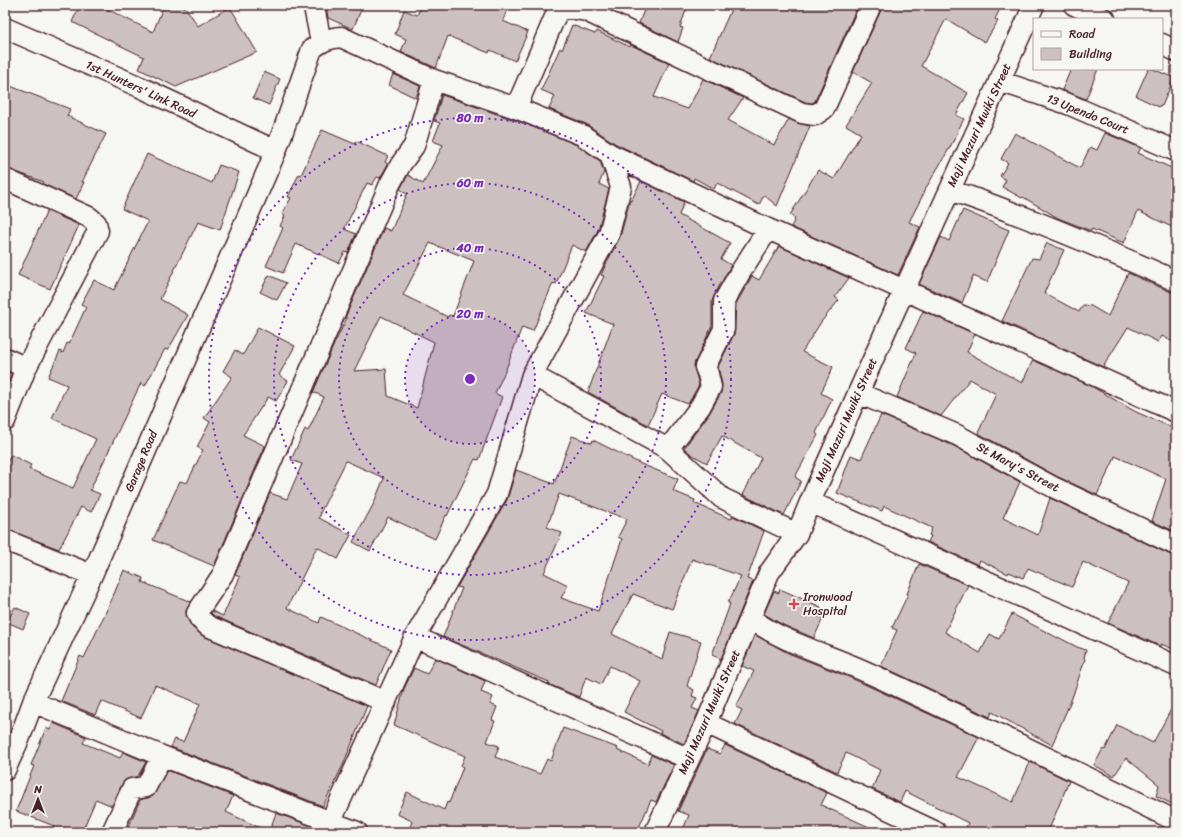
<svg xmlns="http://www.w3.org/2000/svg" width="1181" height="837" viewBox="0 0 1181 837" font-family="Sriracha,sans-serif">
<rect width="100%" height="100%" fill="#f6f6f2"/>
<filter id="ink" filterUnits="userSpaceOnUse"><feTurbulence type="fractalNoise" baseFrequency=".025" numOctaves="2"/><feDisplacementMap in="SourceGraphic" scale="8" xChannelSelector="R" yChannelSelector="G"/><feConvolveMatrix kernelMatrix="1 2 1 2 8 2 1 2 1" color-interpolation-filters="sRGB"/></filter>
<g filter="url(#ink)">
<!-- building -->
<path fill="#ccc1c0" stroke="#4a1f2b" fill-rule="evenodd" d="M80,5H99L153,32L164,5H180L186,8L198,26L230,7L257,52L176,87L139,69L144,57L72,22Z
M326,5H363L353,29L328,18Z
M422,5H494L507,10L503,21L528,32L515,61L490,50L489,53L448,36L436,68L401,52L406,39L395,34L404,10L417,15Z
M646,5H688L680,27L683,28L678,42L639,23Z
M733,5H858L815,101L812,103L805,102L710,57Z
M882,5H1002L995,19L998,21L985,42L946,19L921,66L968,93L956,115L964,119L957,132H958L949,149L923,193H924L909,222L920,227L898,275L791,227L795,219L790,215L818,170L834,179L861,134L846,125L872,83L853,72L881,10Z
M572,25L595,34L597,31L630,47L631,45L669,63L654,97L688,109L703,79L743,98L728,120L774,145L789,119L800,124L810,126L777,206L764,195L759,205L717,183L714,189L694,178L693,181L616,144L586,124L549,109L555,96L541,90L560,48L562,50Z
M1071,69H1098L1086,99L1062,90Z
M1148,69H1153L1174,78L1162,106L1160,105L1159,107L1136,96Z
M264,72L280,79L269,105L253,98Z
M393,74L420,86L416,98L389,85Z
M5,84L70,109L67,116L106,134L82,182H84L76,199L43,184L44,182L5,168Z
M442,95L526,124L577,145L600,161L604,172L599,184L609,189L598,230L586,252L572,245L556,284L553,283L533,331L522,327L506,369L495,393L502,397L479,460L475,459L447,516L446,515L435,539L388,517L370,551L353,542L373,505L384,478L346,461L320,513H321L319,518L351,535L338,559L317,547L287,608L319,623L321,617L391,649L376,685L214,616L211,613L212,611L223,616L240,577L235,575L270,493L287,499L302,464L291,460L305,429L308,431L324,397L313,392L336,340L347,318H345L384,228L391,231L407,194L400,189L408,175L423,184L443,145L433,141L440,123L434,121ZM430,243L474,261L453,316L449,315L448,317L403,295ZM381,316L434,342L417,408L388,396L386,369L354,371Z
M322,130L355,144L356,141L388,156L385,162L388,164L380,178L377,177L372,185L367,183L344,229L356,234L348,253L345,252L339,263L296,244L283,273L266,266L283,228L280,226L285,216L282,214L291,198L288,197L299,174L301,175Z
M1015,133L1080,168L1090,147L1097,150L1105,133L1141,148L1138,153L1176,170V229L1138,211L1124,243L1092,229L1091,231L1058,218L1023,197L1022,198L1002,187L1006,180L1000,176L1008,163L1001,159Z
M147,154L212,183L219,165L239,172L220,230L198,222L160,299L188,315L168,350L165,349L145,386L141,383L90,490L100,494L91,512L81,507L59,549L5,529V466L11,455L31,465L29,469L73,488L96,439L52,418L67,385L48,377L60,351L63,353L67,343L69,344L86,307L81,304L94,280L114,290L148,221L122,209Z
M641,181L684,202L679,215L730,243L721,259L731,265L714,296L712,301V326L695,362L694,367L699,385L688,404L662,394L648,425L588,392L613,324L586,313L604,276L601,275L607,262L620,237L630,200L631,201Z
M963,210L1009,230L987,282L973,276L962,303L919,284L941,237L949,241Z
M47,211L79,225L50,289L18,275Z
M1047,243L1064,250L1044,293L1079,312L1083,305L1091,306L1108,316L1128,273L1171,292H1176V343L1162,336L1158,342L1128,327L1103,367L1002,321L1032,258L1039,259Z
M779,246L849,278L835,297L839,300L821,322L802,352L833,367L821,393L832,399L816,433L818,435L795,477L801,481L784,515L743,495L761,458L722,436L707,463L691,454L684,448L709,414L721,393L722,384L718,367L734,334L736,304L752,276L759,280Z
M269,275L286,283L277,300L260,292Z
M923,311L975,334L967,352L1022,383L1033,360L1091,386L1136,412L1176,429V532L1152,521L1166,479L1115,456L1113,462L1097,495L1058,477L978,433L996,394L970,379L941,416L897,397L916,353L906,348Z
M258,327L295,346L279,375L288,381L276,401L268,397L243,435L265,446L214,566L153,540L180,481L187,483L203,450L197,447L210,422L204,418L232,377L223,371L235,350L243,355Z
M881,415L952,445L1020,482L1003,518L1038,535L1050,498L1171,555L1176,556V650L1161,644L1160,646L1108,623L1128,583L1083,562L1072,587L1028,568L1023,578L1009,572L1008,574L980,560L978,565L928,542L931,536L929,535L932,528L884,506L882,511L837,493L851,455L861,459Z
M572,436L592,443L593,440L641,464L678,479L673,491L695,500L694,503L731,519L733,516L764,531L747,579L753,581L721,659L712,655L730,604L728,603L741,576L692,559L672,609L633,594L612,634L662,659L670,632L701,641L687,686L694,690L692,696L697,698L692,708L699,711L684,744L660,733L661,731L624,712L640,681L610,666L601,684L586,677L579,697L548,684L549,682L443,637L462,588L457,587L507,500L516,470L554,484ZM559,494L627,519L618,537L622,539L598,611L561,598L568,585L544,573L562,533L547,527Z
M919,564L968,585L945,632L980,653L990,634L999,639L1012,614L1058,638V637L1077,647L1086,650L1084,658L1085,659L1072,698L1052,745L992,712L990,717L881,666L897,630L892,628L908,594H907Z
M124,570L143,578L142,582L191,602L186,612L187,618L192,627L203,636L367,706L343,765L323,806L171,747L175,739L183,742L200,704L155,685L141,718L101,701L95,715L61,701L80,656L84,658L111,601Z
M780,589L821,607L817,616L823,618L814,638L783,625L764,614L774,591L779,593Z
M15,607L30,614L23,629L7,622Z
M755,635L788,653L851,678L979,737L958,777L1013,802L1030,762L1069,781L1048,832H964L968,823L905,791L900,802L872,789L880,770L846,753L837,772L735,724L742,710L736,707L754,671L742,666Z
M435,658L485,681L481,692L493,697L490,704L497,707L492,720L495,721L487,742L499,746L495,757L540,774L547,759L551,761L563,728L618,748L617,750L648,764L651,755L674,765L656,802L651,800L637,832H421L410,827L412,821L397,814L407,792L444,810L447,802L449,803L463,767L461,766L465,756L394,725L404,689L414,668L427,674Z
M1176,700V806L1156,796L1159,785L1126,758L1114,776L1094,765L1103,749L1105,750L1117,725L1153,743Z
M53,723L86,737L83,743L120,758L123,752L146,762L138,776L125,780L122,784L112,806L96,799L82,832H51L54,826L16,811L34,766L31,765L46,728L50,730Z
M725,745L827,793L821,805L880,832H682L689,815L678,811L707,749L720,754Z
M167,770L233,796L226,812L269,832H126L140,800L153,796Z
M276,813L314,827L312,832H269Z"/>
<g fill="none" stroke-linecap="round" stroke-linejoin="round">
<!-- street casing -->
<g stroke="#4a1f2b" stroke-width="23">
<path id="street" d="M315,5L314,7L321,42
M1074,5L1105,19
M5,28L140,87L276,151
M1162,44L1176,51
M999,81L1068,104L1176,151
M516,108L558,10L570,8L586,11L802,113L815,115L824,109L871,5
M5,179L89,217L96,223L98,231L26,368L5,358
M950,190C1027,216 1102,248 1176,281
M532,375L668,449L722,498L797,534
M858,393L957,435L1053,487L1176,545
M5,421L26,368
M668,449L700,407L711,387L708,374L705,367L724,329V301L741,271L768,229
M810,502L1176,666
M5,540L92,575
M750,618C785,644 831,655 871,674C973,721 1075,771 1176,821
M415,637L689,759
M33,702L162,756L357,832
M386,702L208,626L200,619L197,613L223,574L390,184L401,164L414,146L434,80
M706,723L936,832
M5,770L20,737L33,702L92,575L276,151L312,49C322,41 329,38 341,37L434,80L516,108L582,135L610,154L768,229L1176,412
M331,821L415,637L497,494L532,375L609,234L621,187L610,154
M112,832L132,789L146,787L162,756
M655,832L706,723L769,573L797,534L810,502L886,330L1034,5"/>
</g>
<!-- street -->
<use href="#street" stroke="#f6f6f2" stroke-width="20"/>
</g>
</g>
<!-- distance rings -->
<circle cx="470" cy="379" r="65" fill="#7b2cbf" fill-opacity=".12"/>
<g fill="none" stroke="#7b2cbf" stroke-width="2" stroke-dasharray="2 4">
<circle cx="470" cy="379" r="65"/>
<circle cx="470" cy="379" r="131"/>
<circle cx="470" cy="379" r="196"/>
<circle cx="470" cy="379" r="261"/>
</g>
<!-- markers -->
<path fill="#d1495b" stroke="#f6f6f2" stroke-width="1.5" d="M792 598h4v4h4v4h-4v4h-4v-4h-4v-4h4z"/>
<g text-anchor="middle" stroke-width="3.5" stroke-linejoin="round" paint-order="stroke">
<!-- street labels -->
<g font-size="12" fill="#4a1f2b" stroke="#f6f6f2">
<text transform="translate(141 89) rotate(25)" y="4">1st Hunters' Link Road</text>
<text transform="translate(1088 114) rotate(22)" y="4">13 Upendo Court</text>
<text transform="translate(979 125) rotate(-65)" y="4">Maji Mazuri Mwiki Street</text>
<text transform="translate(846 420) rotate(-66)" y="4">Maji Mazuri Mwiki Street</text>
<text transform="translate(141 461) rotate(-67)" y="4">Garage Road</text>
<text transform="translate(1018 467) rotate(28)" y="4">St Mary's Street</text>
<text transform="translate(709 712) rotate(-66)" y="4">Maji Mazuri Mwiki Street</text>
</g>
<!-- poi labels -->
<g font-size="12" fill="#4a1f2b" stroke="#f6f6f2" text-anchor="start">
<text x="803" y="601">Ironwood<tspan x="803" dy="14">Hospital</tspan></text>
</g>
</g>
<circle cx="470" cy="379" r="6" fill="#7b2cbf" stroke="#f6f6f2" stroke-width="2"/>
<g font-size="12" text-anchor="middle" font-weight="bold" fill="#7b2cbf" stroke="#f6f6f2" stroke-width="3.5" stroke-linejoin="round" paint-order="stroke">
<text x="470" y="122">80 m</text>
<text x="470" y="187">60 m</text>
<text x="470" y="252">40 m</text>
<text x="470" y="318">20 m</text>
</g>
<!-- margin -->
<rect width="1181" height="837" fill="none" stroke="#f6f6f2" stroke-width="20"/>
<rect x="10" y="10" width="1161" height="817" fill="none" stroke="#4a1f2b" stroke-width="1.5" filter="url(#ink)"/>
<!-- legend -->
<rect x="1033" y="18" width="130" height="52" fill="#f6f6f2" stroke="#b1a0a2"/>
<rect x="1041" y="31" width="20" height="6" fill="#f6f6f2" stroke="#b1a0a2"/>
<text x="1069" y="38" font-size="12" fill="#4a1f2b">Road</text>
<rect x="1041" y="48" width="20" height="12" fill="#ccc1c0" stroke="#b1a0a2"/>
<text x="1069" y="58" font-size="12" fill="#4a1f2b">Building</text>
<!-- north arrow -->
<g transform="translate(38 799)" stroke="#f6f6f2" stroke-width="3" paint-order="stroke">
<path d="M0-3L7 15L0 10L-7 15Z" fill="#4a1f2b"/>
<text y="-6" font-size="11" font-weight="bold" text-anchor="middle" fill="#4a1f2b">N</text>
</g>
</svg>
